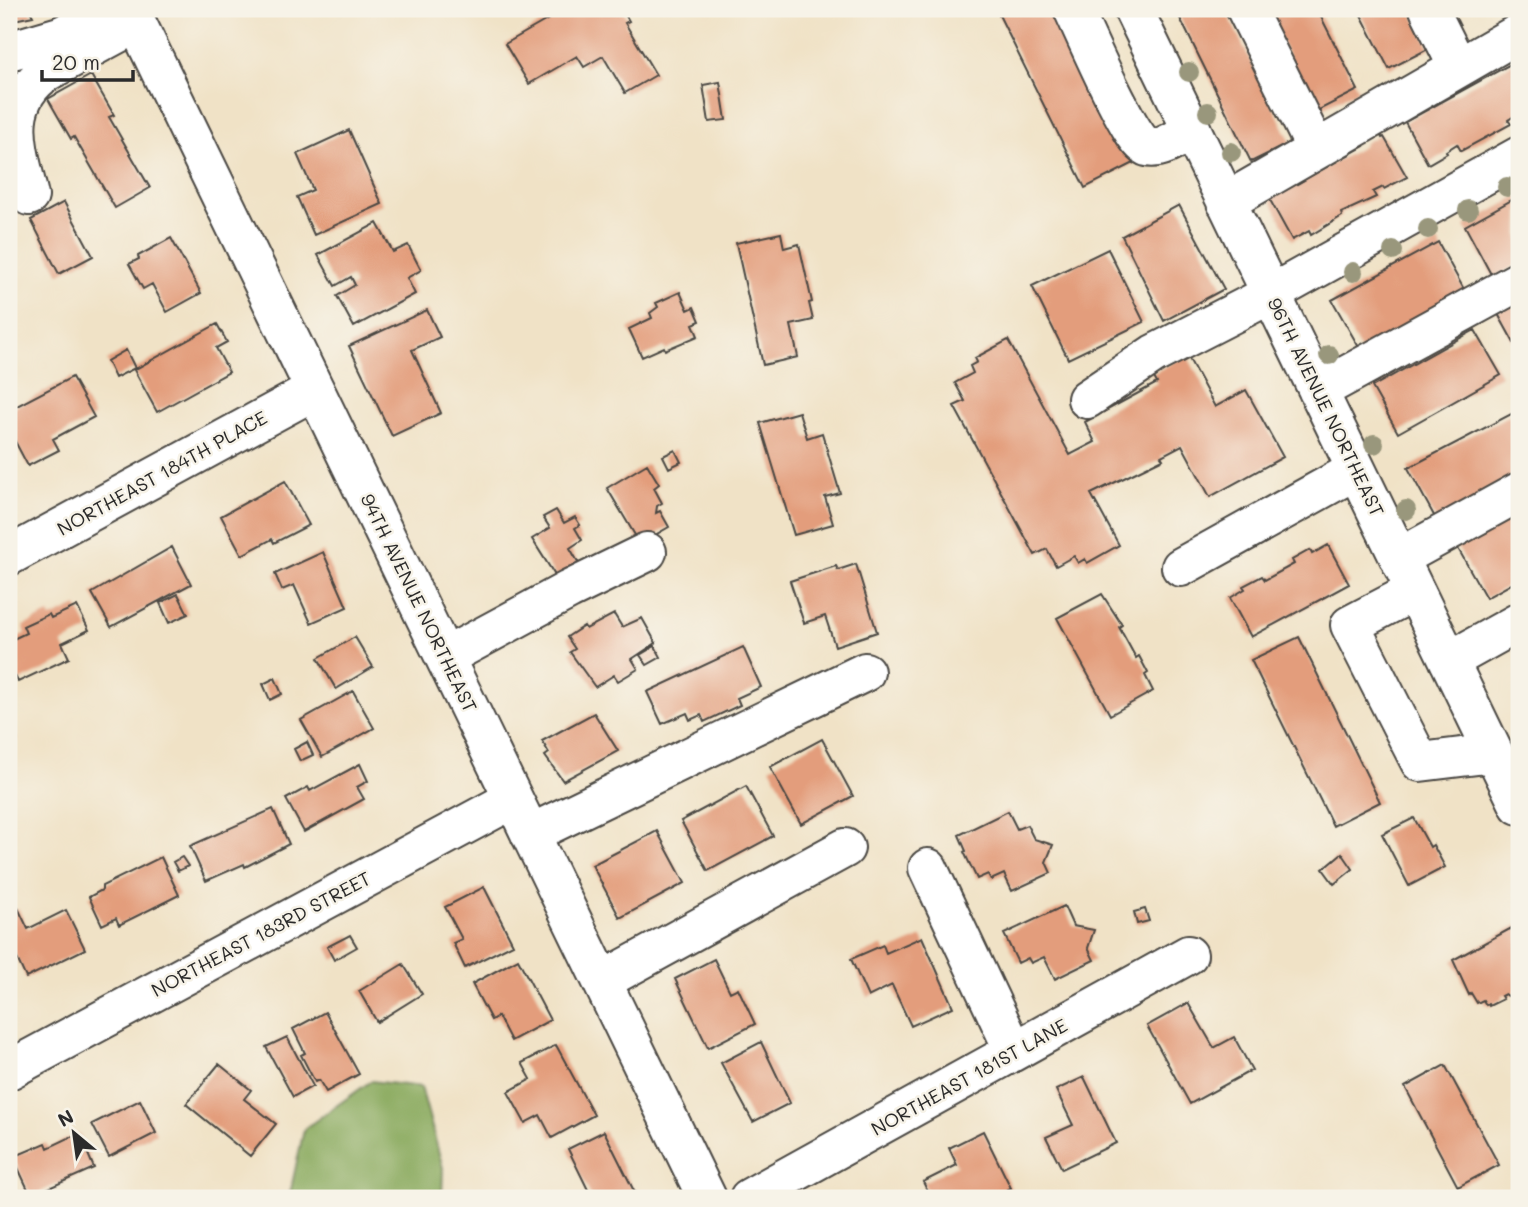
<svg xmlns="http://www.w3.org/2000/svg" width="1528" height="1207" viewBox="0 0 1528 1207" font-family="Mali,sans-serif">
<rect width="100%" height="100%" fill="#f7f3e8"/>
<filter id="ink" filterUnits="userSpaceOnUse"><feTurbulence type="fractalNoise" baseFrequency=".0143" numOctaves="2"/><feDisplacementMap in="SourceGraphic" scale="14" xChannelSelector="R" yChannelSelector="G"/><feConvolveMatrix kernelMatrix="1 2 1 2 8 2 1 2 1" color-interpolation-filters="sRGB"/></filter>
<filter id="wash" filterUnits="userSpaceOnUse"><feTurbulence type="fractalNoise" baseFrequency=".00686" numOctaves="4" result="noise"/><feDisplacementMap in="SourceGraphic" scale="28" xChannelSelector="R" yChannelSelector="G"/><feGaussianBlur stdDeviation="1.57" result="paint"/><feColorMatrix in="noise" values="0 0 0 0 0 0 0 0 0 0 0 0 0 0 0 0 0 1.4 0 .05"/><feComposite in="paint" operator="in"/></filter>
<g filter="url(#wash)">
<rect width="100%" height="100%" fill="#f0e2c6"/>
<!-- forest -->
<path fill="#8aaa5e" stroke="#5a6a44" stroke-width="2" d="M371,1081L421,1087L443,1168L442,1198H289L304,1129Z"/>
<g id="blocks">
<!-- building -->
<path fill="#e39d7c" d="M9,9H29L33,16L9,21Z
M566,9H622L629,21L625,23L656,75L625,93L603,56L584,67L577,56L529,84L505,44Z
M996,9H1060L1136,162L1085,188Z
M1185,9H1225L1291,142L1251,162L1177,12Z
M1265,9H1317L1358,90L1317,111Z
M1358,9H1410L1430,48L1389,69Z
M1447,9H1468L1452,17Z
M1516,61L1519,66V113L1508,120L1511,124L1461,151L1457,144L1446,151L1447,153L1428,164L1405,122Z
M91,75L114,115L109,117L150,188L115,208L74,137L71,139L48,99Z
M720,82L726,120L709,122L703,85Z
M349,130L382,204L314,235L297,197L313,190L297,154Z
M1380,134L1382,138L1384,137L1407,177L1384,189L1383,187L1373,192L1376,197L1341,213L1342,216L1311,235L1309,231L1292,240L1270,200L1272,199L1270,196L1288,186L1289,188L1364,146L1363,144Z
M1519,196V263L1493,278L1465,226Z
M64,202L93,256L59,274L31,220Z
M1179,205L1224,289L1164,321L1122,236Z
M377,223L393,252L408,245L421,270L407,278L415,294L354,327L337,296L355,285L351,277L335,286L318,255Z
M781,233L784,248L799,244L812,302L809,303L813,320L791,325L798,357L763,365L736,243Z
M171,238L201,293L167,312L152,284L143,289L129,264L139,259L138,256Z
M1438,242L1466,293L1361,351L1332,300Z
M1108,249L1144,322L1068,359L1032,286Z
M680,292L688,310L694,307L700,321L693,324L698,336L665,350L664,347L642,357L629,329L652,318L650,313L658,307L656,303Z
M1519,299V352L1497,312Z
M427,310L440,337L412,350L441,413L392,436L349,346Z
M217,324L227,342L216,348L229,372L157,412L134,370Z
M1475,330L1501,375L1398,433L1372,387Z
M1008,340L1070,455L1095,442L1085,422L1157,383L1152,374L1187,355L1215,407L1246,390L1283,457L1210,497L1182,445L1161,456L1163,459L1091,494L1119,545L1087,563L1085,559L1078,563L1074,556L1056,566L1047,549L1035,555L954,406L965,401L955,383L973,373L970,366L977,362L975,358Z
M126,350L135,368L115,378L107,361Z
M72,377L94,417L53,439L59,450L28,466L9,430V410Z
M799,412L807,438L822,433L840,493L825,497L833,524L794,535L760,423Z
M1515,412L1519,420V479L1438,523L1408,468Z
M675,450L681,462L669,468L663,456Z
M647,464L659,484L654,488L662,503L657,506L656,513L660,511L669,527L657,534L659,538L642,547L607,488Z
M285,481L309,525L274,543L272,539L242,555L221,516Z
M556,510L564,523L575,517L580,525L575,528L582,540L570,548L585,574L563,588L532,539L550,528L543,517Z
M1519,510V580L1486,598L1456,545Z
M1328,545L1349,584L1251,637L1230,598L1245,589L1243,586L1262,576L1265,580L1294,564L1292,560L1310,550L1312,554Z
M172,547L191,584L111,627L92,593Z
M323,552L347,607L311,623L294,585L282,590L275,574Z
M856,564L877,632L835,646L825,616L804,623L790,581L836,566L838,570Z
M178,594L188,614L169,623L160,603Z
M1102,594L1122,625L1119,627L1136,658L1139,656L1148,673L1145,675L1153,691L1110,715L1057,618Z
M77,606L89,630L62,643L69,658L18,682L9,663V641L26,633L23,626L49,614L51,618Z
M614,614L622,627L642,618L656,643L632,659L638,669L618,681L614,675L595,687L570,652L575,649L567,637L584,626L586,629Z
M355,637L373,667L336,689L318,658Z
M1299,637L1380,802L1333,826L1251,660Z
M655,646L661,657L647,665L640,655Z
M743,647L761,687L737,698L740,705L704,722L701,715L690,720L687,713L662,724L647,692Z
M275,678L282,694L270,700L263,684Z
M353,691L374,728L322,757L301,720Z
M594,713L618,751L563,781L545,756L549,753L542,741Z
M9,717L17,739L9,742Z
M822,739L853,796L801,824L770,767Z
M307,742L313,755L300,761L294,749Z
M360,764L368,781L357,787L364,799L304,832L286,799L308,787L310,791Z
M746,786L773,836L708,871L681,821Z
M273,809L289,844L245,867L244,864L206,881L190,846Z
M1008,811L1017,829L1027,825L1034,839L1053,845L1046,862L1051,873L1012,891L1004,874L991,880L988,874L977,879L964,852L966,851L959,835Z
M1414,818L1430,847L1433,845L1445,867L1409,886L1382,834Z
M657,831L685,883L620,918L592,865Z
M1342,853L1353,869L1334,884L1323,869Z
M161,857L179,895L119,925L116,918L102,925L89,897L102,890V886Z
M182,857L188,866L178,871L173,862Z
M484,887L513,944L465,968L453,943L462,939L445,907Z
M1064,906L1073,926L1094,930L1088,948L1094,960L1055,979L1044,957L1031,963L1028,958L1018,963L1004,934Z
M18,908L28,929L66,910L85,949L26,978L9,941V913Z
M1145,909L1149,921L1137,924L1134,912Z
M1519,924V990L1508,996L1505,994L1501,996L1503,999L1489,1006L1488,1004L1486,1005L1483,1000L1477,1003L1471,993L1469,995L1453,960Z
M350,935L357,947L334,960L327,947Z
M922,937L953,1007L911,1026L892,985L868,997L851,959L883,945L886,953Z
M518,959L550,1020L511,1041L498,1016L491,1020L472,984Z
M714,959L730,992L738,988L755,1024L708,1048L675,979Z
M403,964L422,994L377,1022L359,991Z
M1188,1003L1214,1048L1234,1037L1252,1070L1190,1104L1147,1026Z
M325,1012L359,1074L326,1092L319,1080L315,1082L301,1055L305,1053L293,1029Z
M287,1037L313,1086L293,1097L266,1047Z
M761,1042L790,1103L753,1122L721,1063Z
M556,1045L594,1115L552,1138L540,1115L525,1123L508,1092L531,1079L522,1063Z
M219,1064L251,1090L244,1099L276,1124L250,1156L186,1104Z
M1445,1065L1499,1165L1458,1187L1405,1087Z
M1084,1077L1116,1143L1062,1169L1046,1137L1073,1125L1056,1090Z
M140,1100L156,1133L109,1157L92,1124Z
M604,1131L635,1193L624,1198H592L568,1149Z
M983,1131L1011,1188L990,1198H931L923,1182L957,1165L949,1148Z
M79,1133L94,1168L31,1196L13,1157L46,1143L48,1148Z"/>
</g>
</g>
<g filter="url(#ink)">
<use href="#blocks" fill-opacity="0" stroke="#494642" stroke-width="2"/>
<g fill="none" stroke-linecap="round" stroke-linejoin="round">
<!-- minor casing -->
<g stroke="#494642" stroke-width="42">
<path id="minor" d="M130,9L707,1198
M1073,9C1083,30 1131,142 1147,147C1161,151 1180,137 1192,130
M1133,9L1519,805
M1246,9L1316,149
M1429,9L1458,67
M9,51L60,36L99,17
M29,196C18,149 0,103 48,71L137,23
M1226,202L1519,33
M1318,391L1519,281
M1087,399L1154,354L1271,294L1519,156
M9,556L315,390
M1399,558L1519,492
M1181,567L1356,470
M1415,591L1350,625L1420,762L1494,753
M445,657L569,590L647,552
M1449,661L1519,622
M530,834L865,672
M928,868L1014,1051
M602,981L845,848
M9,1070L513,799
M749,1198L1188,955"/>
</g>
<!-- minor -->
<use href="#minor" stroke="#fff" stroke-width="38"/>
</g>
<!-- trees -->
<g fill="#99977b">
<circle cx="1189" cy="72" r="10"/>
<circle cx="1208" cy="112" r="10"/>
<circle cx="1231" cy="152" r="10"/>
<circle cx="1507" cy="187" r="10"/>
<circle cx="1468" cy="210" r="10"/>
<circle cx="1428" cy="229" r="10"/>
<circle cx="1393" cy="251" r="10"/>
<circle cx="1353" cy="272" r="10"/>
<circle cx="1329" cy="355" r="10"/>
<circle cx="1374" cy="444" r="10"/>
<circle cx="1406" cy="510" r="10"/>
</g>
</g>
<g text-anchor="middle" stroke-width="5" stroke-linejoin="round" paint-order="stroke">
<!-- street labels -->
<g font-size="19" fill="#2b2b2b" stroke="#f7f3e8">
<text transform="translate(1326 407) rotate(64)" y="7">96TH AVENUE NORTHEAST</text>
<text transform="translate(162 473) rotate(-29)" y="7">NORTHEAST 184TH PLACE</text>
<text transform="translate(419 603) rotate(64)" y="7">94TH AVENUE NORTHEAST</text>
<text transform="translate(261 934) rotate(-28)" y="7">NORTHEAST 183RD STREET</text>
<text transform="translate(969 1077) rotate(-29)" y="7">NORTHEAST 181ST LANE</text>
</g>
</g>
<!-- margin -->
<rect width="1528" height="1207" fill="none" stroke="#f7f3e8" stroke-width="35"/>
<!-- north arrow -->
<g transform="translate(74 1133) rotate(331)" stroke="#f7f3e8" stroke-width="5" paint-order="stroke">
<path d="M0-5L12 26L0 18L-12 26Z" fill="#2b2b2b"/>
<text y="-10" font-size="19" font-weight="bold" text-anchor="middle" fill="#2b2b2b">N</text>
</g>
<!-- scale -->
<path d="M42 70v10h91v-10" fill="none" stroke="#2b2b2b" stroke-width="3.5"/>
<text x="52" y="70" font-size="21" fill="#2b2b2b" stroke="#f7f3e8" stroke-width="5" paint-order="stroke">20 m</text>
</svg>
